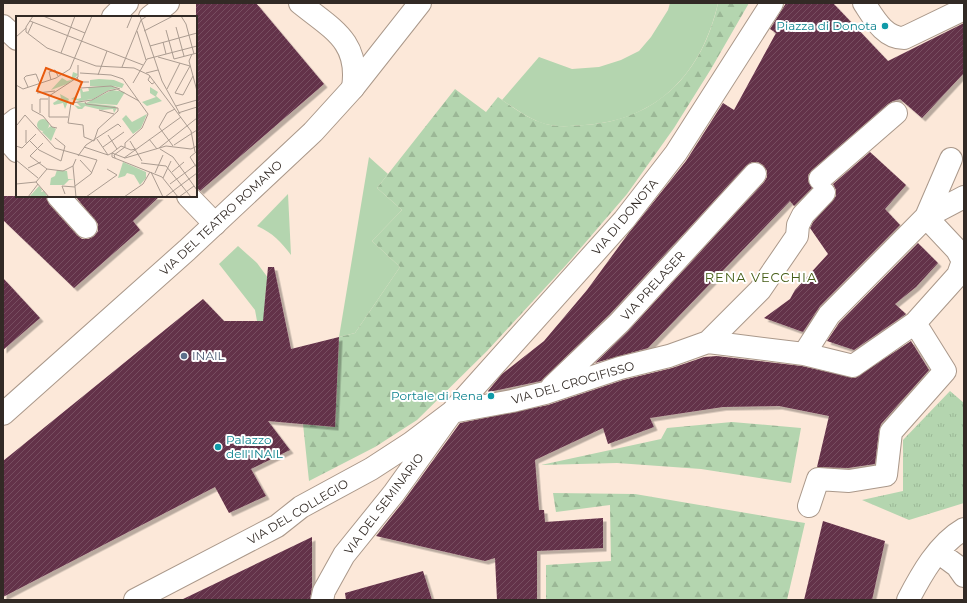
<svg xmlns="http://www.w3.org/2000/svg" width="967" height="603" viewBox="0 0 967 603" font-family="Montserrat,sans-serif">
<defs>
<pattern id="forest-firs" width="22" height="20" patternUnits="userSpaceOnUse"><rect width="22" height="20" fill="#b4d5af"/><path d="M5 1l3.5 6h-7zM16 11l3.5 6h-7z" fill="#9bb796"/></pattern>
<pattern id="park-tufts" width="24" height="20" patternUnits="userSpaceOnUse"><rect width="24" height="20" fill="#b4d5af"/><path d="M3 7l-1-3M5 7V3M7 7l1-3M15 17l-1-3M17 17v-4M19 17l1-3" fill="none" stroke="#9bb796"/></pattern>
<pattern id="building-hatch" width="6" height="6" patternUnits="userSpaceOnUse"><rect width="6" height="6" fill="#64314a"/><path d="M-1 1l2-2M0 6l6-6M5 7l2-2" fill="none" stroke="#774d61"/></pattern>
<filter id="shadow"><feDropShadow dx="3.5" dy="3.5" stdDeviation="0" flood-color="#0004"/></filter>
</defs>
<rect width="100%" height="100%" fill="#fce8d9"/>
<!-- grass -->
<path fill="#b4d5af" d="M670,3H718C702,73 658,120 585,125C570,126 554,128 539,122C526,117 514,108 502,100L539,57L572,69L599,67L621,60L639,51L651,37L668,10Z
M369,157L388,174L377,188L402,210L372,241L400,267L355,333L339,337Z
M288,194L291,255C281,242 273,233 257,226Z
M238,246L257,263L274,286L266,293L265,303L267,321H257L255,310L219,264Z"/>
<!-- forest -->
<path fill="url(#forest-firs)" d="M718,3H749L711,69L674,128L627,194L567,264L487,351L417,420L375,447L309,481L303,424L335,427L339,337L355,333L400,267L372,241L402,210L377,188L455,89L486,112L498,97C511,106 525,117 540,122C554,128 570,126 585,125C658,120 703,72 718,3Z
M732,422L801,428L791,483L701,469L617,463L541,465L661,439L667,428Z
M553,493L635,494L805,523L787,600H546V565L611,561L610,505L556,512Z"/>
<!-- park -->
<path fill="url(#park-tufts)" d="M950,391L964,403V503L909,520L862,500L903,491V440Z"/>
<!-- building -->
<path fill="url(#building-hatch)" filter="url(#shadow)" d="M196,3H256L324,84L200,191L196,187Z
M786,3H833L888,61L964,23V73L922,118L900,99L893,101L888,104L812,170L808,175V181L812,188L794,206L790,201L648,348L595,363L628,331L764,182L767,177V171L763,165L758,162H752L746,166L610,314L541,381L489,392L488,391L502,374L544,341L587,290L628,234L686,161L723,103L734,110L776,33L770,29Z
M870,152L906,185L885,209L900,225L820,306L803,332L764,318L790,299L795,290L828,254L810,228L813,222L836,196V190L833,184Z
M3,196H46L49,204L77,235L82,239H88L94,236L98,231V224L75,196H160L133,221L140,230L74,288L3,220Z
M918,243L938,263L916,287L895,304L906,314L854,350L827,341L839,323Z
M268,267H274L291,349L339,337L335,427L268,421L290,450L251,469L266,496L229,513L215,487L3,597V461L203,299L224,321H263Z
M3,278L40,318L3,350Z
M911,341L929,370L881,424L879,431L875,464L848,468L817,467L829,416L779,406L723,407L650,418L654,427L608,444L603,428L535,460L539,510H544L545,522L603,518V548L537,551V600H497L495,558L485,561L376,536L403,502L460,423L548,405L623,380L672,368L704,357L717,356L802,366L855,378Z
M823,521L885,541L872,600H804Z
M312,537V587L310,600H181Z
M423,571L432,600H346L345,593Z"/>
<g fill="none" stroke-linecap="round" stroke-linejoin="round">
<!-- street casing -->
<g stroke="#aa988a" stroke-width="24">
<path id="street" d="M300,3C332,29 360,41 353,88
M864,3C874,18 884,38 904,38L964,9
M113,17L127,3
M150,17L168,3
M3,26L17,39
M3,130L17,119
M3,135L17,151
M951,159L926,217L964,197
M820,179L896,113
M58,196L86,227
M188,196L215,224
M708,342L760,290L797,236L798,225L803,215L824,193
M552,387L619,323L755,174
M809,506L818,479L849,481L886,475L891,432L945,371L915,323
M938,552L957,566L964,576
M135,600L277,526L301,507L371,469L411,443L452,412L512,401L545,393L620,368L669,356L708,342L804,354L853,366L915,323L958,275L963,261L957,250L926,217L829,315L804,354
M322,600L324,591L344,555L394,493L452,412L624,220L676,153L772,3
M908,600C921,575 938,544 964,529"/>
</g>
<!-- secondary casing -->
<g stroke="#aa988a" stroke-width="24">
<path id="secondary" d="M3,414L187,250L313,132L353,88L420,3"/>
</g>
<!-- street -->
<use href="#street" stroke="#fff" stroke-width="22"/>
<!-- secondary -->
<use href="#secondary" stroke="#fff" stroke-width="22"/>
</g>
<!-- markers -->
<g fill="#0f9aa8" stroke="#fff" stroke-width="1.5">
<circle cx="885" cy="26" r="4"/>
<circle cx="491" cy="396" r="4"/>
<circle cx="218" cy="447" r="4"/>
</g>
<circle fill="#5c6f8a" stroke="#fff" stroke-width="1.5" cx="184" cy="356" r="4"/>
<g text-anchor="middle" stroke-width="4" stroke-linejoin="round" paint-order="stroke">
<!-- culture labels -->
<g font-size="12" fill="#0d838f" stroke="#fff" text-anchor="end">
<text x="877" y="30">Piazza di Donota</text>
<text x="483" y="400">Portale di Rena</text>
<text x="226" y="444" text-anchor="start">Palazzo<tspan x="226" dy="14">dell'INAIL</tspan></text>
</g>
<!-- street labels -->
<g font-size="12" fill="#322a25" stroke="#fff">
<text transform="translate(625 217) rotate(-50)" y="4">VIA DI DONOTA</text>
<text transform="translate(221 218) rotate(-43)" y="4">VIA DEL TEATRO ROMANO</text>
<text transform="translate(653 286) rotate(-48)" y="4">VIA PRELASER</text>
<text transform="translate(573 383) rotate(-16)" y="4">VIA DEL CROCIFISSO</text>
<text transform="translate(384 504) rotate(-53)" y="4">VIA DEL SEMINARIO</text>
<text transform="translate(298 512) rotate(-31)" y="4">VIA DEL COLLEGIO</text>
</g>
<!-- service labels -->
<g font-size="12" fill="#4e5e75" stroke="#fff" text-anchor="start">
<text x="192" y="360">INAIL</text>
</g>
<!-- neighbourhood labels -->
<g font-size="13" letter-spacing="1" fill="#465e17" stroke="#fff">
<text x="761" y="282">RENA VECCHIA</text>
</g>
</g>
<!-- overview -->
<g transform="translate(16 16)">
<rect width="181" height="181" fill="#fce8d9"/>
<path d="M131,98L125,112L117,118L106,103L110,99L116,106ZM23,170L26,174L25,176L28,175L31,180H14Z" fill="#b4d5af"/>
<path d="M57,56L62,58L60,61L51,68L35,74L46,62L51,65L55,64ZM134,71L142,76L140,80L146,85L131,90L126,86L140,81L134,77ZM44,78L53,83L49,93L47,87L38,89L37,87L45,82ZM35,110L40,113L35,125L26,116Z" fill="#b4d5af"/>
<path d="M83,63L98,64L108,68L106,72L97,70H74V64ZM95,70L102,72L93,74L77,83L64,85L55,83L60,80L61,83L65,82L64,73H66L67,76L73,75L72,71ZM96,74L109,76L101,89L70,87ZM60,86L99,90L101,92L98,97L97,93L86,94L69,90L66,93H62L58,89L65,91ZM21 109a6 6 0 1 1 12 0a6 6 0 1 1-12 0ZM107,146L130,156V162L124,169L118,159L111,157L109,160L102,162ZM41,154L51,155L52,163H58L53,164L48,169H34L35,162L39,160Z" fill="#b4d5af"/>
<path fill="none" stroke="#ab9c91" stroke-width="1" d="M17,0L10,11V16L31,32L80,50L118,52L133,59L175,115L179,136M27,0L69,17M124,0L146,65L164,98M165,0L170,8L178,38M14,5L127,49M160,11L168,40M111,12L116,0M150,14L158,43M121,15L130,44M128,15L157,0M12,17L17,6M0,21L10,12M147,26L150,38M134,30L181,17M45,37L59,0M176,38L173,45L181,75M142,41L174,50M158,43L181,37M174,50L159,77L167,79L177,60M106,51L125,4L131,0M64,57L95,59L107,63L132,98L126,112L109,127V131M130,57L142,54M82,59L91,35M134,60L132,64L136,68L139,66M61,61L63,66H73M35,64L33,56L39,54L42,60M117,67L131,43L181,30M0,69L7,73L40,62L54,53L76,0M12,71L8,62L10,60L20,58L24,68M65,72L95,70L104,73M151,73L164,47M21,77L39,75M69,86L70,88L102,92V95L82,113L78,125M16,88V94L27,100L36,111L41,112M160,90L181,84M83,94L98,98M24,97V83H32M162,97L181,91M9,99L39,132L81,144L75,158L59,170M33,101V80L62,61V49M33,101H52M1,109L9,99M92,119L101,133M81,123L92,139M133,123L141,133M13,124L23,134L45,145L49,130L39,122M78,125L68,121L67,109L52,107L55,87L76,84L92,75L101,73L123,85M114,125L126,145M10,127V114M27,127L14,140L31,153M158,129L181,114M0,130L6,132L20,118M157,130L143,111L151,97L159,93M68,131L92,139M87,131L108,116M143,132L181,102M120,133L115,134L105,130L96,137V141L146,161L162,181M144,133L157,141L181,174M180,136L174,141L181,152M92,139L96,137L109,142L150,130L175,133L181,130M62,140L70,129L102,108L105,111M99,142L98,139L109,131M108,142L165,101M0,144L22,162M64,144L76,157M125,147L150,150L175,181M12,152L25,146M135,156L147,181M156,156L168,146M139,157L147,139M147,162L155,145M20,166L31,153L47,155L57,150M20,166L33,181M0,168L20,166M154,168L181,148M49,178L46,170L59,171M12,181L22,168M60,181L57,150L60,143M70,181L101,159L91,153M108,181L127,168L134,156M149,181L181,157M163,181L178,170"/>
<path fill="#e8590c" fill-opacity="0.15" stroke="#e8590c" stroke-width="2" d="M30,52L66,66L57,88L21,75Z"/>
<rect width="181" height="181" fill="none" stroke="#322a25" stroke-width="2"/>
</g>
<!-- border -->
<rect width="967" height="603" fill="none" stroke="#322a25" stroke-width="8"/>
</svg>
